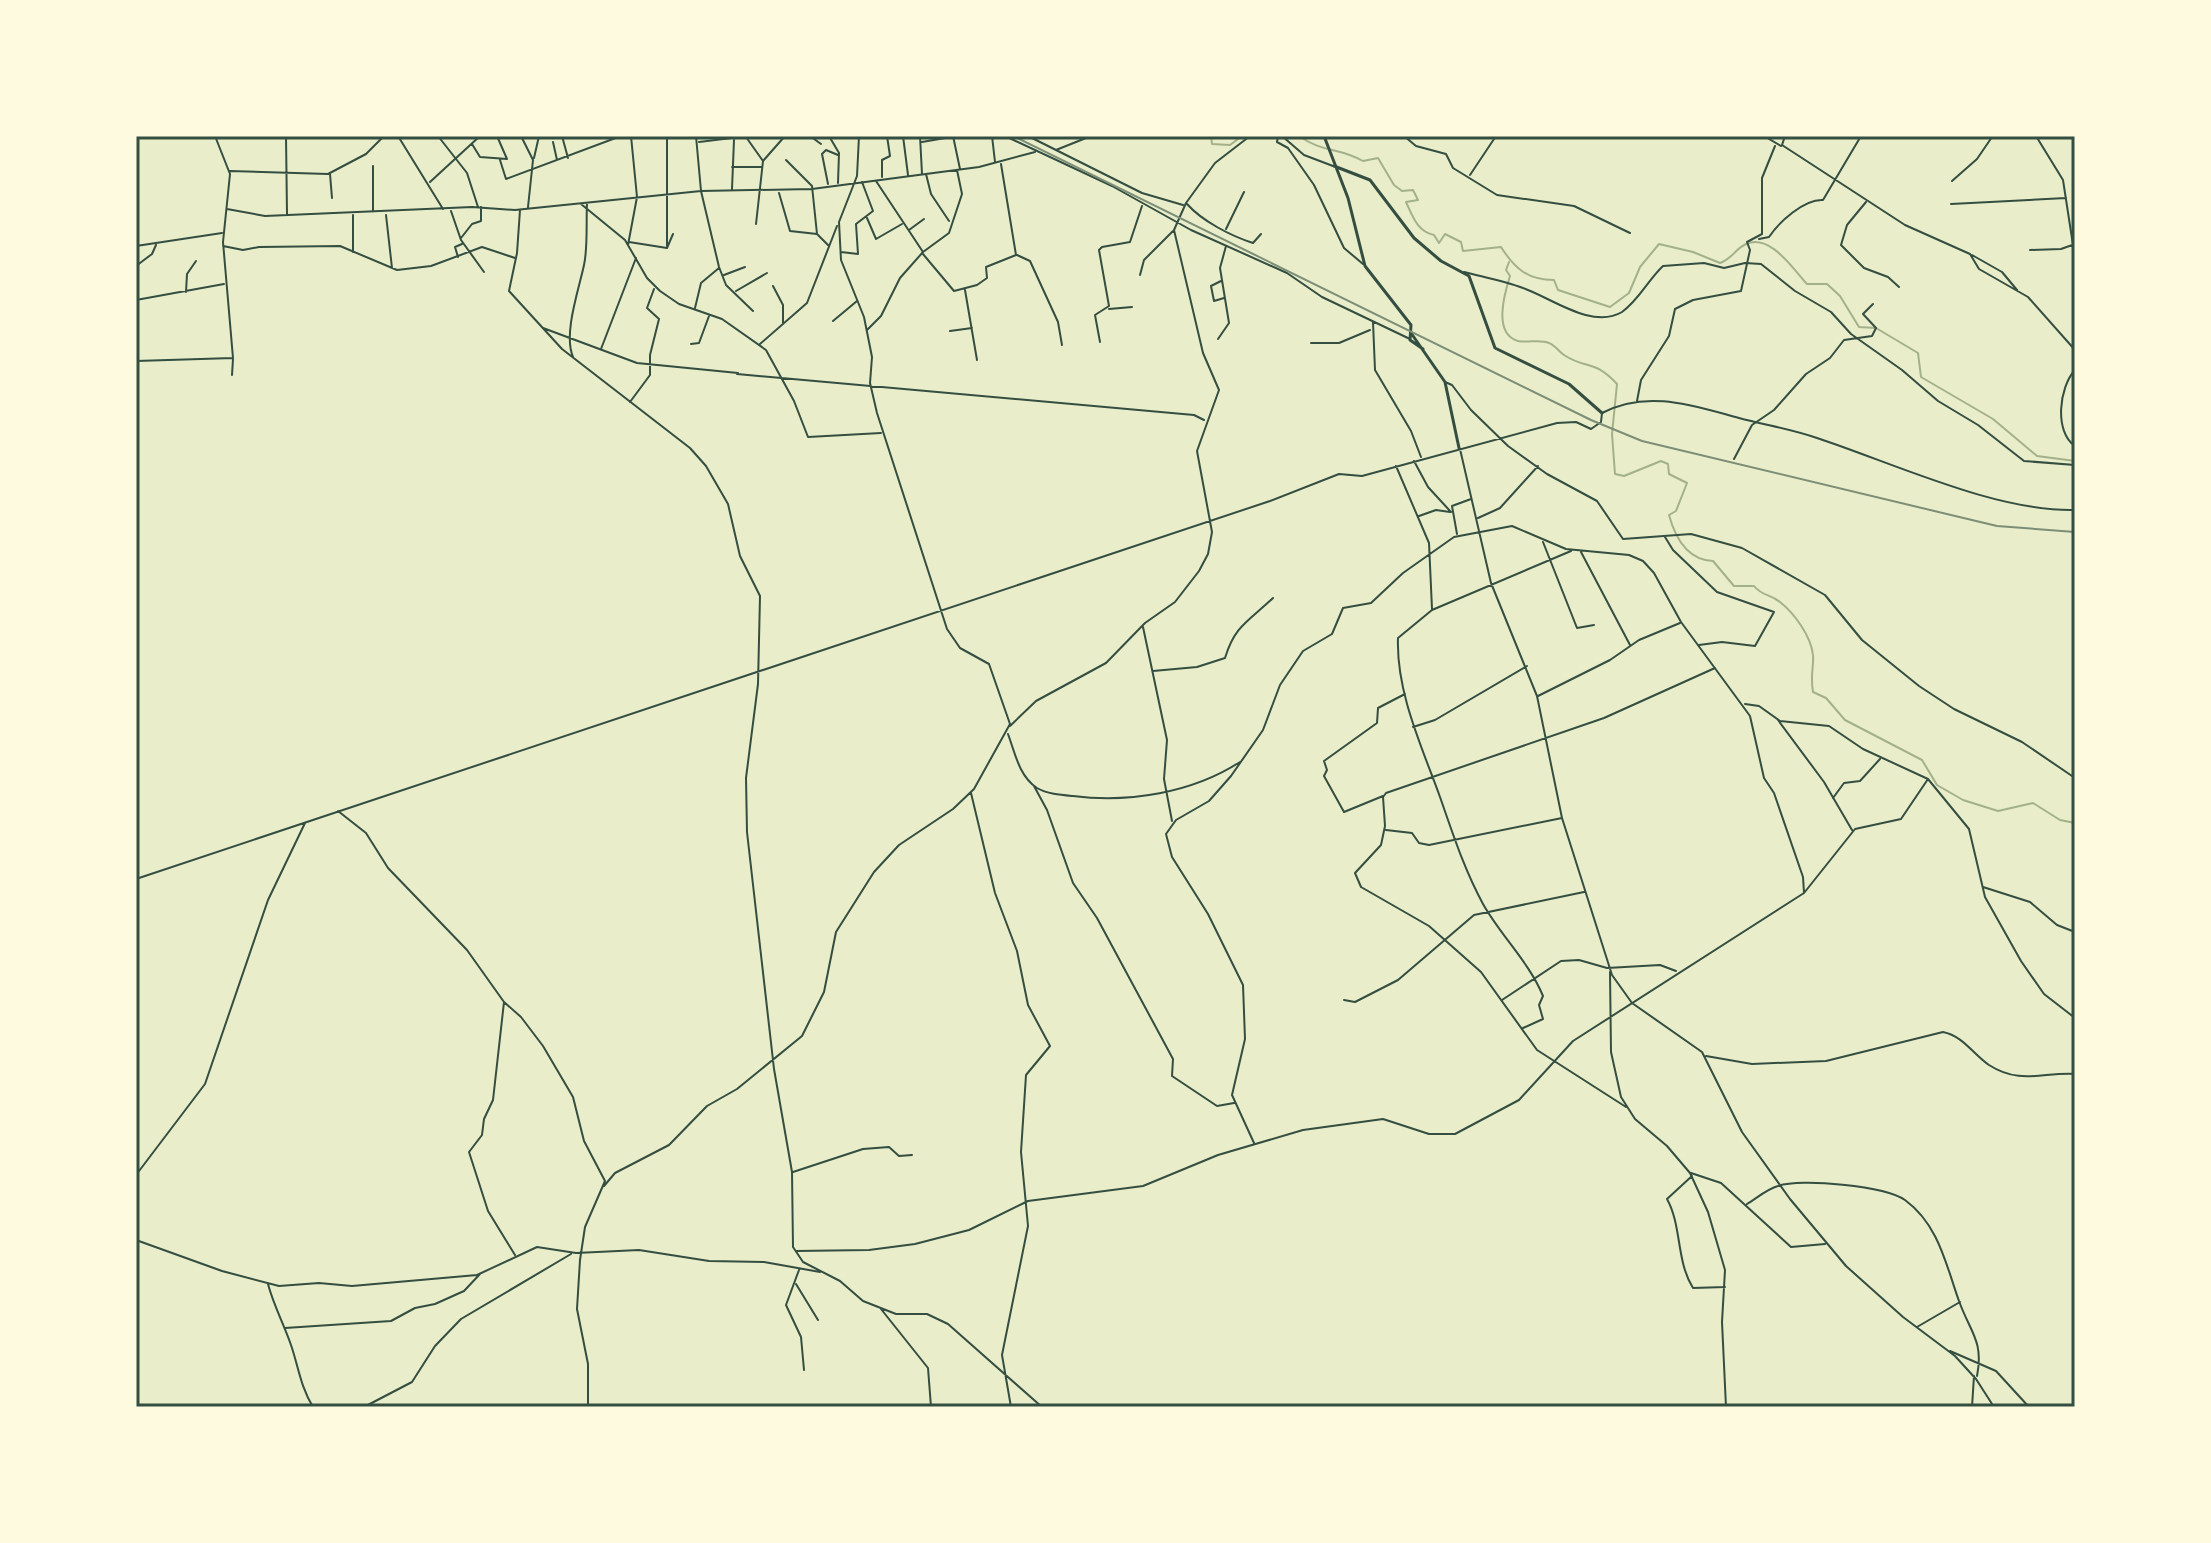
<svg xmlns="http://www.w3.org/2000/svg" width="2211" height="1543" viewBox="0 0 2211 1543" font-family="Inter,sans-serif">
<rect width="100%" height="100%" fill="#e9edc9"/>
<g fill="none" stroke-linecap="round" stroke-linejoin="round">
<!-- stream -->
<path stroke="#a3b18a" stroke-width="2" d="M1211,136L1212,144L1230,145L1242,136
M1299,136C1323,153 1339,147 1363,161L1378,158L1394,185L1402,191L1413,190L1418,200L1406,202C1413,217 1417,231 1434,235L1439,243L1445,234L1461,242L1463,251L1501,247C1515,269 1528,280 1554,280L1558,290L1610,307L1629,293L1640,267L1659,244L1693,252L1720,263C1732,259 1735,249 1746,244C1770,233 1793,269 1807,284H1827L1840,296L1859,327L1876,328L1918,353L1921,377L1993,419L2037,456L2075,461
M1509,262L1506,270L1510,276C1504,295 1493,334 1518,341C1528,343 1540,339 1549,343C1555,345 1559,352 1564,355C1587,370 1594,359 1617,384L1612,434L1615,474L1624,476L1661,461L1668,464L1669,474L1687,483L1676,511L1669,515C1675,537 1687,560 1713,561L1734,586H1754C1762,596 1770,594 1780,602C1794,613 1811,636 1813,655C1814,666 1810,675 1813,692L1826,698L1845,720L1922,760L1937,785L1963,800L1998,811L2033,803L2060,820L2075,823"/>
<!-- minor -->
<path stroke="#344e41" stroke-width="2" d="M286,136L287,214
M398,136L443,209
M438,136L467,173L478,207
M521,136L533,160L528,207
M562,136L568,158
M696,136L701,191L719,267L726,285L753,311
M810,136L821,144
M829,136L839,153L838,183
M903,136L908,175
M920,136L922,174
M953,136L960,169
M992,136L995,162
M1005,136L1112,186L1191,230L1287,273L1322,297L1410,339
M1028,136L1142,193L1183,205
M1278,136L1277,142L1288,148L1314,185L1344,248L1363,264
M1282,136L1304,155L1333,166
M1404,136L1416,146L1446,154L1453,168L1497,195L1574,206L1630,233
M1764,136L1781,146
M1785,136L1782,145L1905,225L1970,254L1979,269L2028,297L2075,350
M2036,136L2063,180L2075,258
M746,137L763,161
M553,142L557,160
M699,142L748,136
M922,142L951,137
M472,144L480,157L507,159L497,136
M1056,150L1091,136
M534,158L539,136
M500,160L506,179L621,136
M786,160L812,186L817,234L828,245
M732,167H761
M230,171L328,174L366,154L384,136
M330,174L332,198
M926,174L931,194L949,221
M1470,175L1496,136
M882,177V160L890,156L887,136
M876,181L923,252
M1952,181L1977,159L1992,137
M430,182L480,136
M828,184L822,154L826,150L838,155
M732,189L734,140
M779,193L790,231L817,234
M1866,202L1847,225L1841,245L1864,268L1888,277L1899,287
M581,204L625,240L647,278L660,291L679,304L722,319L766,350L794,401L808,437L881,433
M1187,204C1202,221 1231,236 1253,243L1261,234
M1951,204L2066,198
M227,209L265,216L472,207L515,210L701,191L812,189L979,167L1035,152
M520,210L517,253L509,291L562,349L690,448L706,466L728,504L740,556L760,596L758,684L746,778L747,832L774,1069L792,1172L793,1247L803,1262L840,1281L863,1301L896,1314H927L948,1324L1042,1407
M451,211L461,240L484,272
M373,212V166
M353,215V252
M386,215L392,268
M867,218L876,239L902,224
M756,224L763,161L785,136
M1226,229L1244,192
M909,230L924,219
M461,238L472,224L481,221V207
M1759,239L1769,237C1779,222 1804,199 1823,200L1861,136
M629,242L667,248L673,234
M628,245L637,197L631,136
M136,246L222,233
M223,246L243,250L259,247L340,246L397,270L431,266L482,247L515,258
M667,246V136
M2030,250L2061,249L2075,244
M841,252L858,254L856,224L873,211L862,182
M923,254L954,291L977,285L987,278L986,267L1016,255L1001,164
M1017,255L1030,261L1058,322L1062,345
M1972,255L2002,272L2017,290
M458,257L455,247L462,244
M2075,260V289
M136,266L152,254L156,245
M1464,272C1483,277 1504,281 1523,288C1550,297 1592,330 1622,312C1639,300 1648,280 1663,266L1704,263L1724,268L1745,263L1761,264L1795,291L1831,312L1851,334L1902,370L1938,401L1978,425L2024,461L2075,465
M724,275L745,267
M1140,275L1144,260L1173,231
M1221,281L1211,286L1214,301L1224,298
M773,286L783,305V323
M965,290L977,360
M736,291L767,273
M186,292L187,274L196,261
M136,300L224,284
M695,308L701,283L719,268
M1109,309L1132,307
M833,321L857,301
M1373,322L1375,370L1411,431L1421,457
M543,328L637,363L738,373
M867,330L881,316L900,278L923,252L949,233L962,194L957,170
M950,331L972,328
M1218,339L1229,323L1220,268L1226,246
M1100,342L1095,315L1109,306L1099,250L1102,247L1130,242L1142,206
M1311,343H1339L1370,330
M691,344L699,343L709,316
M760,344L807,303L837,226
M601,349L636,258
M573,357C563,334 579,289 584,265C588,247 586,222 587,203
M136,361L233,358L223,242L230,174L215,136
M2075,370C2059,387 2054,432 2075,446
M737,374L1194,415L1204,420
M232,375L233,359
M1445,382L1452,385L1471,410L1508,446L1547,474L1597,501L1623,539L1691,534L1742,548L1825,595L1862,640L1919,686L1954,709L2022,742L2075,778
M1637,401L1641,380L1669,336L1675,309L1693,300L1741,291L1750,250L1747,242L1762,234V178L1775,146
M630,402L650,375V355L659,319L647,308L654,289
M1460,449L1491,583L1537,696L1562,818L1612,975L1632,1003L1702,1052L1742,1132L1790,1199L1846,1266L1903,1317L1955,1356L1976,1379L1994,1407
M1734,459L1752,425L1774,410L1806,374L1830,358L1844,340L1872,336L1876,328L1863,314L1873,304
M1414,461L1428,487L1451,512
M1396,466L1429,543L1432,609
M1419,516L1436,510L1450,512
M1478,518L1500,508L1538,466
M1457,534L1452,506L1471,499
M1665,537L1673,550L1717,592L1774,612L1755,646L1722,642L1699,645
M1543,542L1577,628L1594,625
M1581,552L1630,645
M1143,627L1167,740L1164,779L1172,821
M1153,671L1197,667L1225,658C1235,625 1249,621 1273,598
M1538,696L1610,660L1639,640L1680,623
M1745,704L1759,706L1780,721L1829,726L1863,749L1928,779L1969,829L1985,897L2021,961L2044,994L2075,1018
M1778,720L1824,782L1852,830
M1010,726L1036,701L1106,663L1145,623L1175,602L1199,571L1208,554L1212,532L1197,451L1219,390L1203,353L1174,230L1186,203L1215,163L1250,136
M1413,727L1435,720L1527,666
M1008,734C1015,753 1019,776 1037,788C1047,794 1061,795 1073,796C1129,803 1192,793 1240,762
M1034,786L1047,810L1073,883L1097,918L1173,1059L1172,1076L1217,1106L1234,1103
M971,793L995,893L1017,951L1028,1005L1050,1046L1026,1075L1021,1152L1028,1226L1002,1355L1011,1407
M1383,796L1344,812L1324,776L1327,770L1324,761L1377,723L1378,708L1405,694
M1833,798L1844,783L1860,781L1880,759
M338,811L366,833L388,868L467,950L504,1002L521,1017L543,1046L573,1097L584,1141L605,1181L585,1227L580,1260L577,1309L588,1364V1407
M1386,830L1412,833L1419,843L1429,845L1562,818
M136,879L1270,501L1339,474L1362,476L1557,423L1576,422L1591,429L1601,422L1602,413C1647,389 1694,406 1739,418C1765,425 1791,429 1817,438C1893,463 1996,512 2075,510
M1983,887L2030,902L2057,925L2075,932
M1610,972L1611,1052L1621,1097L1635,1119L1667,1146L1690,1173L1708,1212L1725,1270L1722,1322L1726,1407
M1344,1000L1355,1002L1398,980L1474,915L1584,892
M1502,1000L1561,961L1579,960L1607,968L1660,965L1676,971
M504,1002L493,1100L484,1119L482,1135L469,1152L488,1211L515,1255
M1523,1028L1543,1019L1539,1005L1543,996C1529,962 1501,936 1483,904C1464,869 1453,834 1440,797C1422,747 1396,692 1398,638L1432,610L1571,551
M1706,1056L1752,1064L1826,1061L1943,1032C1963,1036 1973,1054 1989,1065C2020,1085 2043,1072 2075,1074
M1626,1107L1537,1050L1481,972L1429,926L1361,887L1355,873L1381,845L1385,826L1383,797L1386,793L1604,718L1715,668
M1254,1143L1232,1095L1245,1039L1243,985L1208,914L1172,857L1166,834L1176,820L1209,801L1231,776L1263,730L1280,685L1303,651L1332,634L1343,608L1371,603L1403,573L1454,537L1512,526L1566,549L1629,555L1643,561L1654,573L1681,622L1750,716L1764,778L1774,793L1803,877L1804,893
M793,1172L863,1149L889,1147L899,1156L912,1155
M1691,1173L1721,1183L1791,1247L1825,1244
M136,1175L205,1084L268,900L305,823
M1692,1176L1667,1199C1682,1226 1676,1261 1693,1288L1725,1287
M604,1186L615,1173L669,1145L707,1106L737,1089L802,1036L824,992L836,932L874,872L899,845L953,809L974,789L1010,724L989,664L960,648L947,629L877,413L870,383L872,357L864,317L841,260L839,222L857,176L859,136
M1747,1204C1757,1198 1767,1189 1778,1186C1801,1178 1885,1186 1905,1200C1939,1225 1946,1265 1959,1301C1970,1332 1984,1341 1977,1376
M136,1240L222,1271L279,1286L319,1283L352,1286L477,1275L537,1247L576,1253L639,1250L709,1261L764,1262L820,1272
M796,1251L869,1250L915,1244L969,1230L1028,1201L1143,1186L1218,1155L1303,1130L1383,1119L1429,1134H1455L1519,1100L1573,1041L1804,893L1855,829L1901,819L1928,779
M799,1270L786,1305L801,1337L804,1370
M268,1284C274,1307 285,1326 292,1348C299,1370 301,1387 313,1407
M796,1284L818,1320
M881,1309L928,1368L931,1407
M1917,1327L1960,1302
M285,1328L391,1321L415,1308L435,1304L464,1291L480,1274
M1950,1351L1996,1371L2029,1407
M364,1407L412,1382L435,1346L461,1319L571,1254
M1972,1407L1974,1376"/>
<!-- tertiary -->
<path stroke="#344e41" stroke-width="3" d="M1324,136L1348,198L1365,266L1411,325L1410,340L1423,349
M1334,166L1370,180L1414,238L1441,261L1469,276L1495,348L1569,384L1602,413
M1411,333L1445,382L1459,448"/>
<!-- rail -->
<path stroke="#7c8e77" stroke-width="2" d="M1013,136L1591,420L1642,441L1997,526L2075,532"/>
</g>
<!-- border -->
<rect width="2211" height="1543" fill="none" stroke="#fefae0" stroke-width="276"/>
<rect x="138" y="138" width="1935" height="1267" fill="none" stroke="#344e41" stroke-width="3"/>
</svg>
